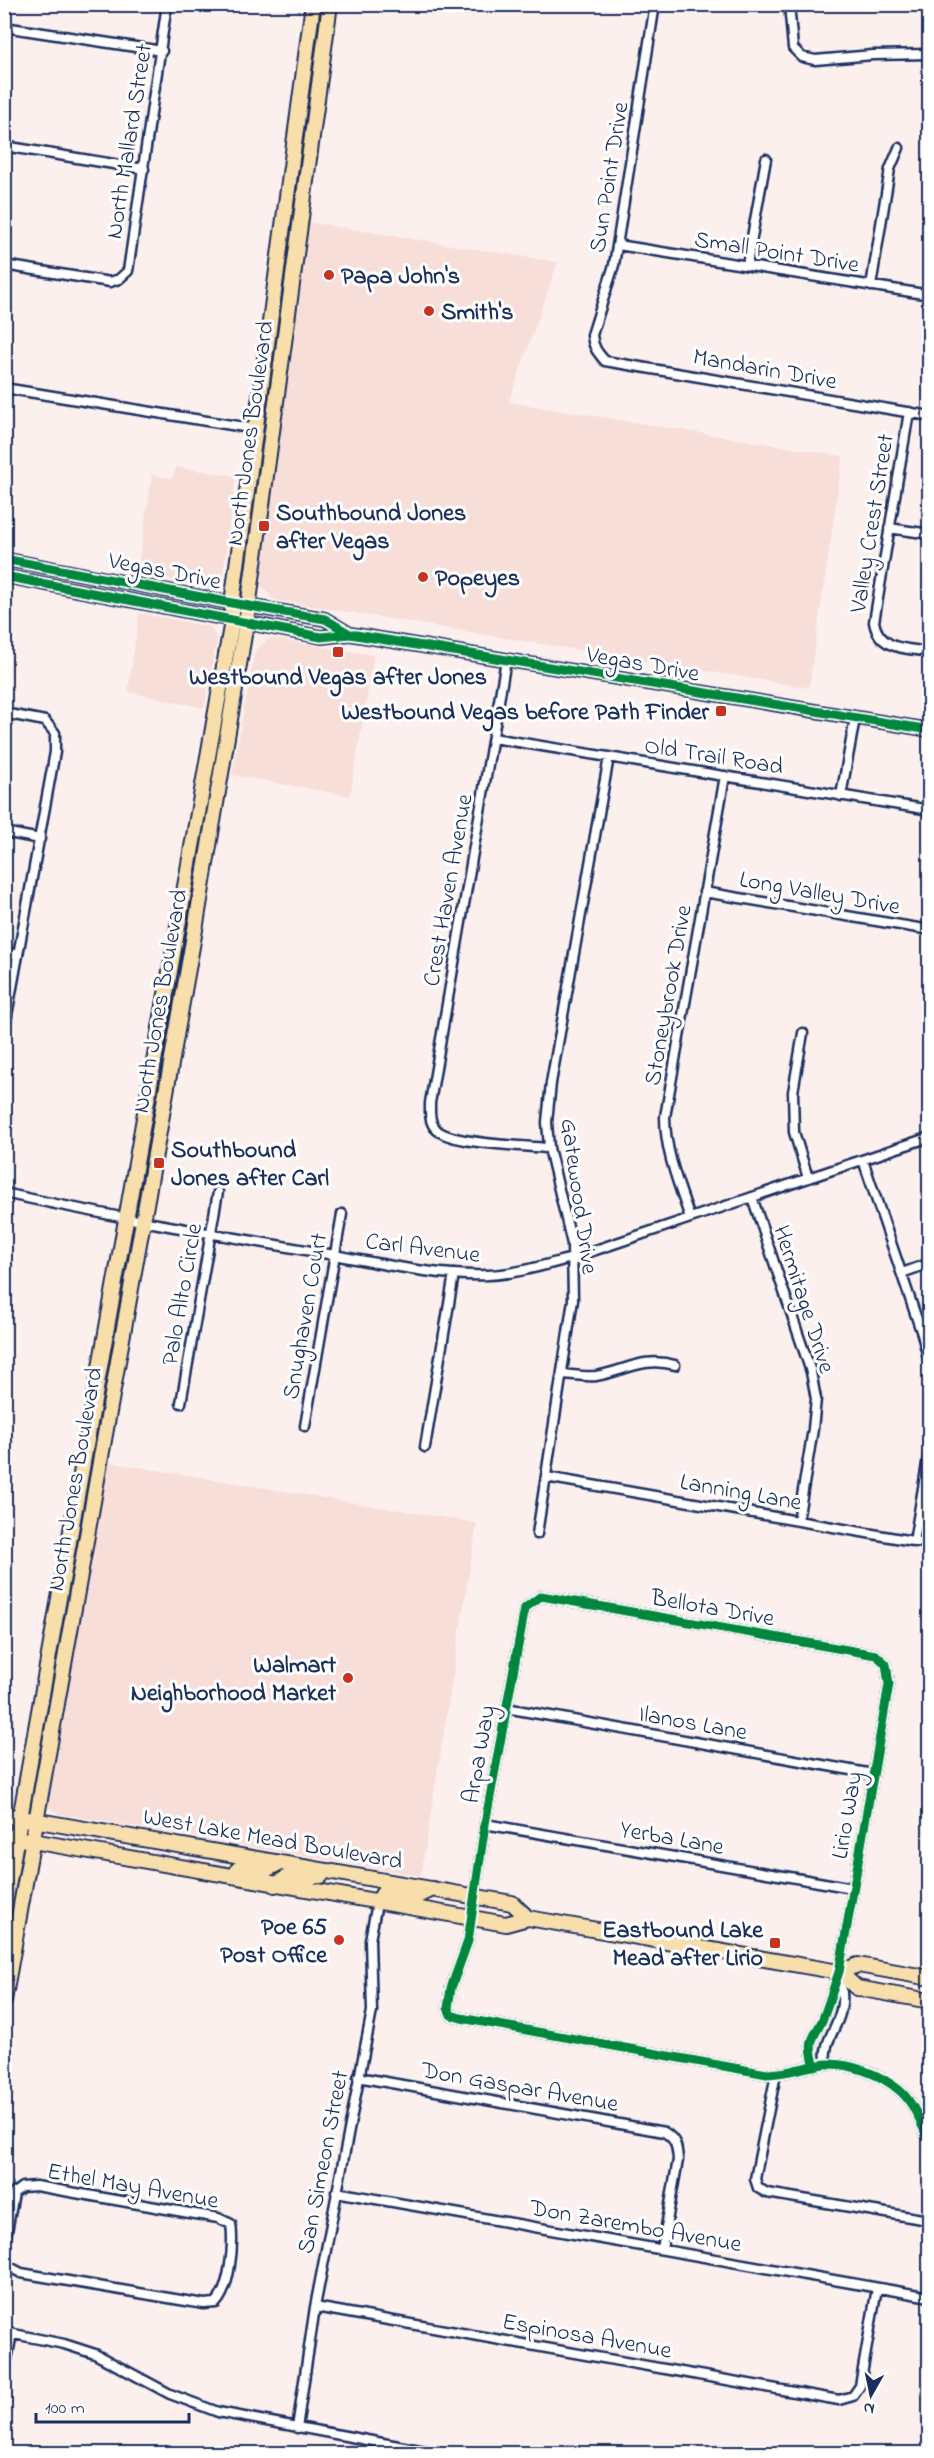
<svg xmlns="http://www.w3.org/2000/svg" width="934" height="2458" viewBox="0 0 934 2458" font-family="'Indie Flower',sans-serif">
<rect width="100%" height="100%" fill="#fcf0ee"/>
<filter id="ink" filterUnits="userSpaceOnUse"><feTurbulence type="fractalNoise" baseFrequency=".0167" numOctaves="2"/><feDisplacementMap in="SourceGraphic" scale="12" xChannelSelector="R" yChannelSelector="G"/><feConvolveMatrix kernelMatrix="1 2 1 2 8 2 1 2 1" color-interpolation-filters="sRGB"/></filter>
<g filter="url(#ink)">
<!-- built -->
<path fill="#f8ded9" d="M289,219L558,262L509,402L843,456L809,688L274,600L261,585Z
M176,467L236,476L222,582L213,588L137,573L152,475L172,478Z
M139,613L211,627L217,639L204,708L128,692Z
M270,638L374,655L350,796L232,775L255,650Z
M108,1462L477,1523L421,1876L59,1814L49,1808L47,1804Z"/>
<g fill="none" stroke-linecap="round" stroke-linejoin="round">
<!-- street casing -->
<g stroke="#1b2f5e" stroke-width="13">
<path id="street" d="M655,4L614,265L592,335C593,347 597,352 605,361L930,416
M789,4L793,48L802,57L815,60L873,55L930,54
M4,27L162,51
M4,146L144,169
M618,245L930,295
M4,265L110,282L119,279L128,271L167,4
M747,265L766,159
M871,286L890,169L899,148
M4,388L256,429
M909,412L874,622C879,650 906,648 930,652
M889,528L930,534
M506,660L430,1103C430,1112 429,1122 436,1129C448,1144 527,1146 549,1148
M4,713L45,721L55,733V752L4,1032
M493,738L930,810
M841,796L855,718
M4,832L40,839
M704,892L930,930
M4,952L18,955
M803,1033L793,1092L794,1132L808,1178
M863,1160L922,1334L930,1366
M4,1193C108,1216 212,1234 317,1252C370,1261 434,1277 488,1275C516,1274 545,1265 572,1258L930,1137
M752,1197L811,1372L816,1399L813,1429L798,1521
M690,1218C679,1185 665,1152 665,1117L725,776
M902,1273L930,1263
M563,1374C574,1375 585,1377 596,1376C626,1371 643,1356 675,1365
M181,1403L218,1192
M305,1426L342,1214
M425,1447L454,1274
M546,1477L930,1544
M537,1534L573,1300L572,1244L549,1148L547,1122L551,1083L609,757
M914,1542L930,1446
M506,1708L873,1774
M485,1824L853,1888
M826,2064C823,2040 836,2032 841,2010C844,1997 841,1986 839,1973
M815,2066C805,2035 817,2038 825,2013C830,2000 834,1986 839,1972L889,1684L886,1664L876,1655L541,1596L525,1608L485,1824L468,1941L451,1988L448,2008L451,2015L461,2018L767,2074C789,2074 804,2066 826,2064C850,2063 880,2074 899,2090C914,2102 921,2125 930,2142
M776,2074L755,2179L758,2188L767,2193L922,2219L930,2217
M358,2077L664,2132C676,2139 677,2146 678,2160L662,2249
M336,2192L930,2297
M4,2248L14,2193L22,2187L36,2186L218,2218L231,2224C234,2245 230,2288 216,2303L204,2304L21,2273L8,2266L4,2257
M315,2307L839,2400L853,2396L860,2386L877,2288
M4,2332L64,2344L95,2354L170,2394L218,2412L441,2454
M4,2376L12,2333
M297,2428L315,2307L372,2011L370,1940L377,1903"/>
</g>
<!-- secondary casing -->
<g stroke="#1b2f5e" stroke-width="16">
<path id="secondary" d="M4,559L232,603L325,619L350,634
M4,576L321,637L350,634L930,730"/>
</g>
<!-- primary casing -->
<g stroke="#1b2f5e" stroke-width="18">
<path id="primary" d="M4,1815L512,1903L528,1918
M4,1836L506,1924L528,1918L839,1972L858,1965L930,1978
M238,1869L262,1872L279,1863
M275,1885L289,1876H321
M377,1903L383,1893L391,1891L417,1896L433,1889
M4,1909L232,621V603L313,4
M839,1972L857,1988L930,2001
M4,2001L196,924L246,623L330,4"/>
</g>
<!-- street -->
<use href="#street" stroke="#fff" stroke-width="8"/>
<!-- secondary -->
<use href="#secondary" stroke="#fff" stroke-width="12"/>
<!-- primary -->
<use href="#primary" stroke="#f8deab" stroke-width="14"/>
<!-- cycleway casing -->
<g stroke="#fff" stroke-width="13">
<path id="cycleway" d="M4,559L232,603L325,619L350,634
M4,576L321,637L350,634L930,730
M815,2066C805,2035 817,2038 825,2013C830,2000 834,1986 839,1972L889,1684L886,1664L876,1655L541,1596L525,1608L485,1824L468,1941L451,1988L448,2008L451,2015L461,2018L767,2074C789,2074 804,2066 826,2064C850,2063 880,2074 899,2090C914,2102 921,2125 930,2142"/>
</g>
<!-- cycleway -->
<use href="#cycleway" stroke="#00873e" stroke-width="9"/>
</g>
</g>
<!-- markers -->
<g fill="#c8321e" stroke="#fff" stroke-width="2">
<circle cx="329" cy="275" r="6"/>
<circle cx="429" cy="311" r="6"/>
<rect x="258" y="520" width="12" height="12" rx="3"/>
<circle cx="423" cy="577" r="6"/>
<rect x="332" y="646" width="12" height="12" rx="3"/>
<rect x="715" y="705" width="12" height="12" rx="3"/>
<rect x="153" y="1157" width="12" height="12" rx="3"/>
<circle cx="348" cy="1678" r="6"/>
<circle cx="339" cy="1940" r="6"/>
<rect x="769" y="1937" width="12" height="12" rx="3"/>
</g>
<g text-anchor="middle" stroke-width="6" stroke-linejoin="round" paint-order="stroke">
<!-- street labels -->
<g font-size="24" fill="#1b2f5e" stroke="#fff">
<text transform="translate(128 141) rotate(-81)" y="8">North Mallard Street</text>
<text transform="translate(608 177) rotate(-81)" y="8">Sun Point Drive</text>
<text transform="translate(777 251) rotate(9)" y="8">Small Point Drive</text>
<text transform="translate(765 368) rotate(10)" y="8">Mandarin Drive</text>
<text transform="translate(249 433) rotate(-82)" y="8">North Jones Boulevard</text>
<text transform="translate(871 523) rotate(-81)" y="8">Valley Crest Street</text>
<text transform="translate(165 570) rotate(11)" y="8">Vegas Drive</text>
<text transform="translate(643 663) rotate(10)" y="8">Vegas Drive</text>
<text transform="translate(714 755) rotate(9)" y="8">Old Trail Road</text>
<text transform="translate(447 890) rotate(-80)" y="8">Crest Haven Avenue</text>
<text transform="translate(820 892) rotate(10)" y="8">Long Valley Drive</text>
<text transform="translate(667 995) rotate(-80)" y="8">Stoneybrook Drive</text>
<text transform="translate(159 1001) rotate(-80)" y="8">North Jones Boulevard</text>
<text transform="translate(580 1196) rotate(82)" y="8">Gatewood Drive</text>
<text transform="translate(423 1247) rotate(7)" y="8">Carl Avenue</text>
<text transform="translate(181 1294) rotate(-80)" y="8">Palo Alto Circle</text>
<text transform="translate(805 1299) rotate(72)" y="8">Hermitage Drive</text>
<text transform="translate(304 1316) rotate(-80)" y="8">Snughaven Court</text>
<text transform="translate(74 1479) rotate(-80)" y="8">North Jones Boulevard</text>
<text transform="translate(741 1491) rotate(10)" y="8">Lanning Lane</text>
<text transform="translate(713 1607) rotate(10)" y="8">Bellota Drive</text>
<text transform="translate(693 1722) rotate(10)" y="8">Ilanos Lane</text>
<text transform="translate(478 1754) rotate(-80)" y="8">Arpa Way</text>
<text transform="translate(846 1815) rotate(-80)" y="8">Lirio Way</text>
<text transform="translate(672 1837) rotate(10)" y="8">Yerba Lane</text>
<text transform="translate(273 1838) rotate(10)" y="8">West Lake Mead Boulevard</text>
<text transform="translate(520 2086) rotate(10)" y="8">Don Gaspar Avenue</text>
<text transform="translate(322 2162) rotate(-79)" y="8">San Simeon Street</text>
<text transform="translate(133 2185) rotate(10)" y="8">Ethel May Avenue</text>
<text transform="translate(636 2225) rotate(10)" y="8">Don Zarembo Avenue</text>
<text transform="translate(587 2335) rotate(10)" y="8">Espinosa Avenue</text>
</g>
<!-- poi labels -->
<g font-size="24" font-weight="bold" fill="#1b2f5e" stroke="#fff" text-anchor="start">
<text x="341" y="283">Papa John's</text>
<text x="441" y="319">Smith's</text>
<text x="276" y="520">Southbound Jones<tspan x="276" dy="28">after Vegas</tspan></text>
<text x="435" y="585">Popeyes</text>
<text x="338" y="684" text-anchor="middle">Westbound Vegas after Jones</text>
<text x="709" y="719" text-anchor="end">Westbound Vegas before Path Finder</text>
<text x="171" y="1157">Southbound<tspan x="171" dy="28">Jones after Carl</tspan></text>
<text x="336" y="1672" text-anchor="end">Walmart<tspan x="336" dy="28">Neighborhood Market</tspan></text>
<text x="327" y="1934" text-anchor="end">Poe 65<tspan x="327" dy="28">Post Office</tspan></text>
<text x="763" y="1937" text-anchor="end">Eastbound Lake<tspan x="763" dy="28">Mead after Lirio</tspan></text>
</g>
</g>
<!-- margin -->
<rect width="934" height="2458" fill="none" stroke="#fff" stroke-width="24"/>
<rect x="12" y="12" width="910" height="2434" fill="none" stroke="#1b2f5e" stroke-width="2" filter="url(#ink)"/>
<!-- north arrow -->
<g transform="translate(871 2395) rotate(189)" stroke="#ffffff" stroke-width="4.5" paint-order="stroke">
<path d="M0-4.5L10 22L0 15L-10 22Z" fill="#1b2f5e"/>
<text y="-9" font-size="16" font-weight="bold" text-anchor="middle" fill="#1b2f5e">N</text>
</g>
<!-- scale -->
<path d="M36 2413v9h153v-9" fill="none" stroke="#1b2f5e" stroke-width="3"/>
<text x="45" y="2413" font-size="18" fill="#1b2f5e" stroke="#ffffff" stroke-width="4.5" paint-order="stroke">100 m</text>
</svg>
